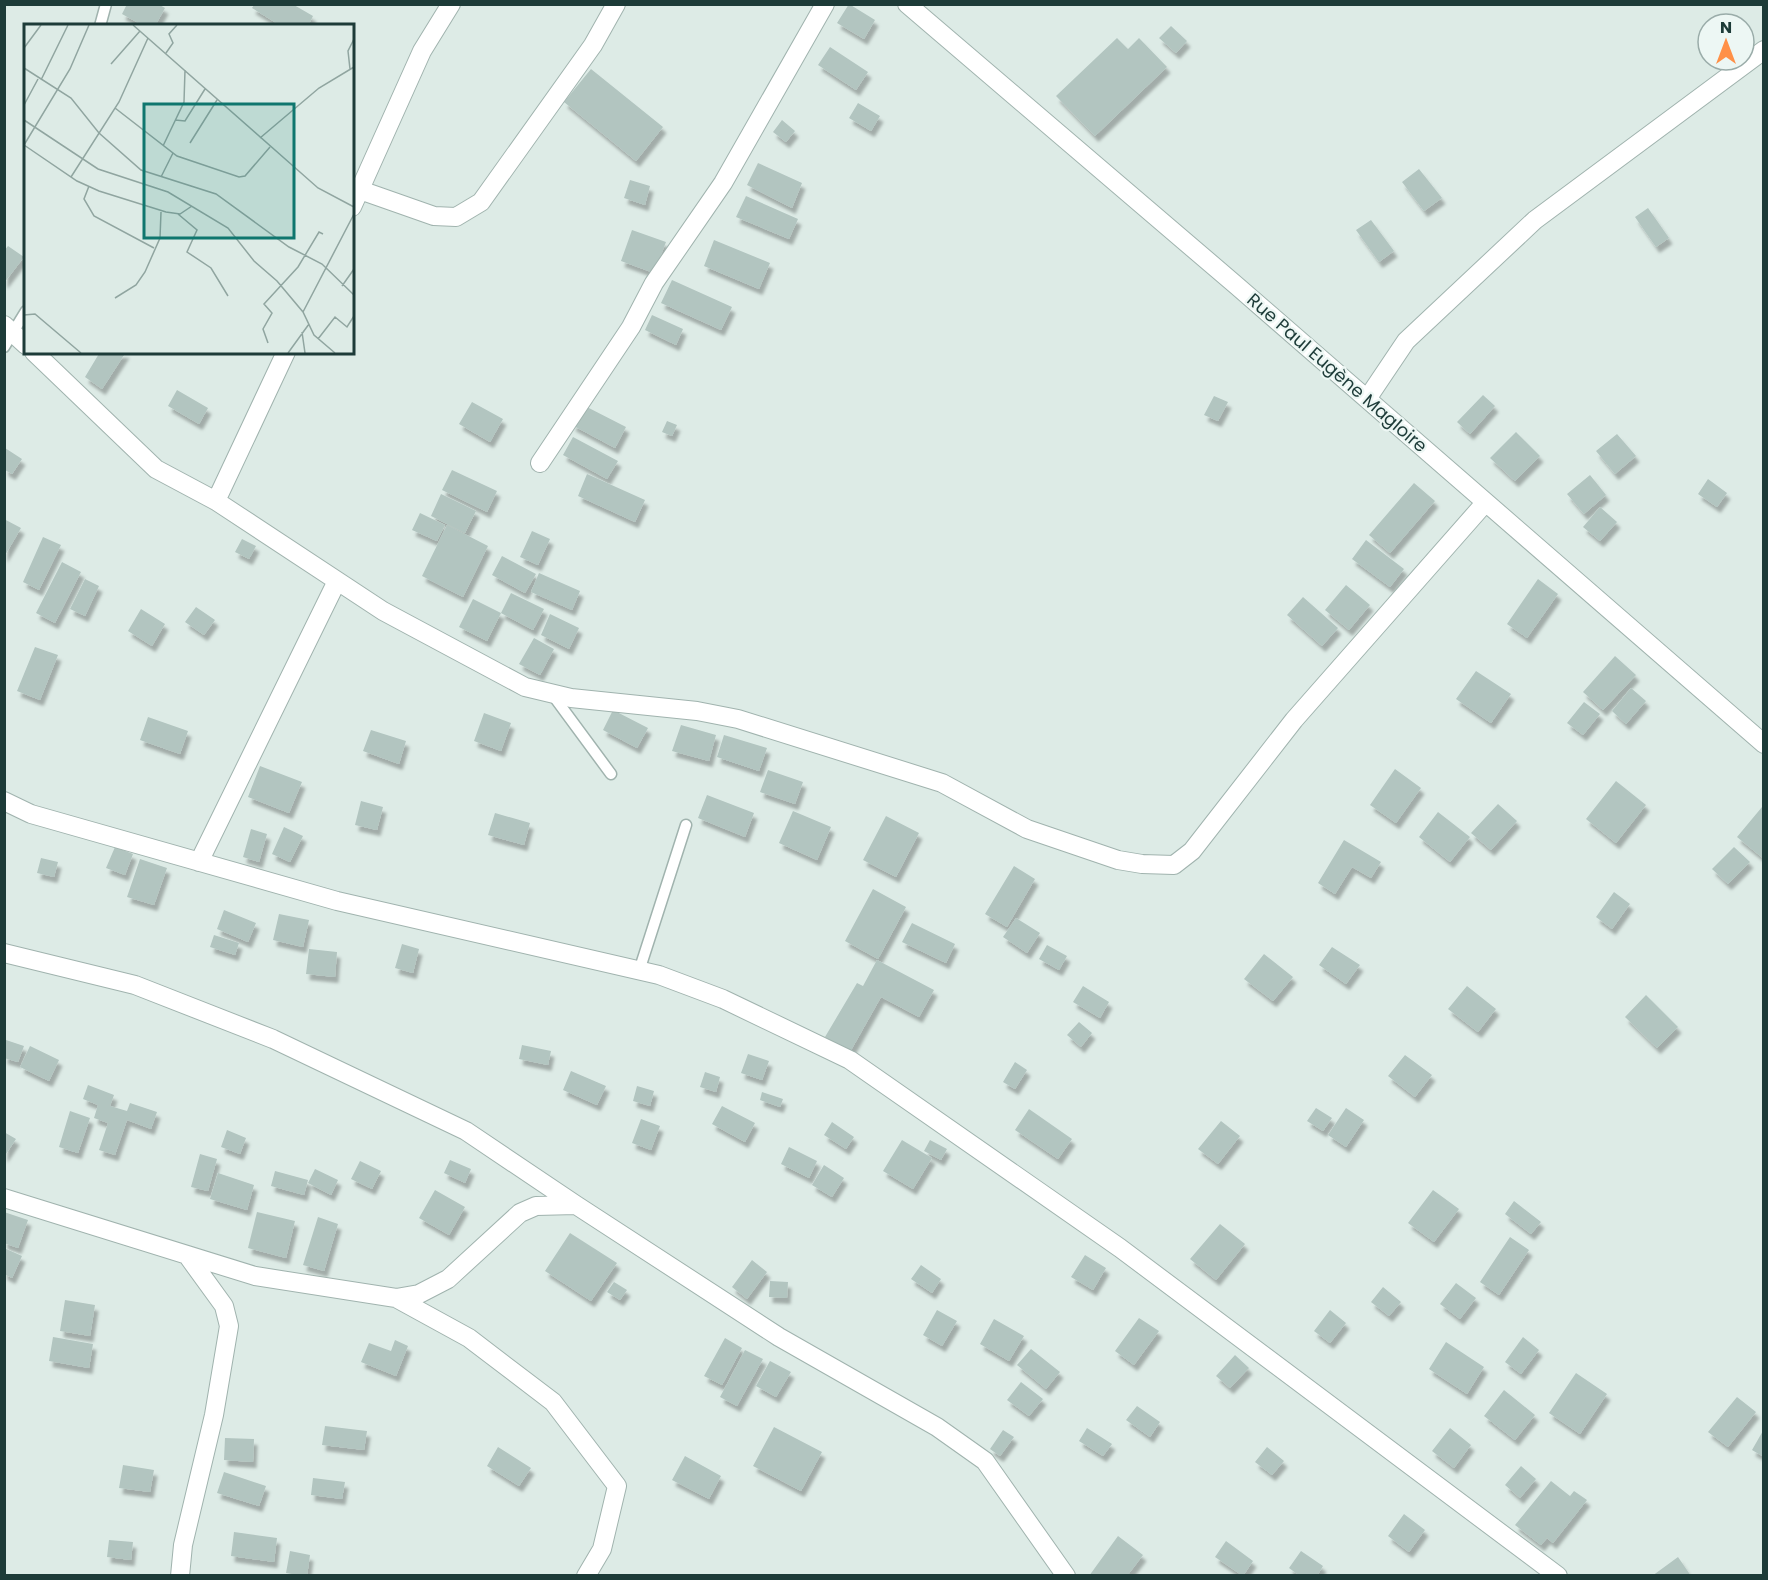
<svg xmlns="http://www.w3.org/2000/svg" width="1768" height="1580" viewBox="0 0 1768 1580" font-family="Poppins,sans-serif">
<defs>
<filter id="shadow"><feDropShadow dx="3.5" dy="6" stdDeviation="1.5" flood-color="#0004"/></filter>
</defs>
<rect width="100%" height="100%" fill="#ddebe6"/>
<!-- building -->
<path fill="#b2c5c0" filter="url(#shadow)" d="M127,4H158L165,8L155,26H144L122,14Z
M849,4L875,20L864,39L837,23Z
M254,5H294L313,16L308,26H281L252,8Z
M1171,26L1187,41L1176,53L1159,38Z
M1117,38L1128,49L1139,38L1167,67L1095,136L1056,96Z
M830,47L868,72L856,90L818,65Z
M591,69L663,127L636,161L564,102Z
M858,103L880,116L871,131L849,118Z
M782,120L795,131L786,142L773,132Z
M758,163L802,183L792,208L747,185Z
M1419,169L1442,198L1424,211L1402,182Z
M630,180L650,186L645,205L624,198Z
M746,196L798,219L789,239L736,217Z
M1648,208L1669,238L1656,247L1635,217Z
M1371,220L1394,251L1379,262L1356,230Z
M632,230L666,242L654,273L621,261Z
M714,240L770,263L759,289L704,266Z
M8,246L24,257L4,283V251Z
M672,280L732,307L721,330L661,303Z
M652,315L683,329L676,345L645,330Z
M100,352H126L102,389L85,377Z
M177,390L208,408L199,424L168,406Z
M1483,395L1495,406L1470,434L1457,422Z
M1214,396L1228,402L1218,421L1204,415Z
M472,402L503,419L490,442L459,424Z
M583,405L626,427L615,448L572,425Z
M667,421L677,425L672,436L662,432Z
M1516,432L1540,456L1515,481L1490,458Z
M1617,434L1636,456L1615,474L1596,451Z
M573,437L618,461L607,479L563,455Z
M5,448L22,459L12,474L5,470Z
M452,470L497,491L487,512L442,490Z
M587,474L645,500L635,522L578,496Z
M1590,475L1606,495L1584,514L1567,494Z
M1708,479L1727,493L1717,507L1698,494Z
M1414,483L1435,501L1390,553L1369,535Z
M441,494L476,511L465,533L431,516Z
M1600,507L1617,522L1600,541L1583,527Z
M420,513L445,525L437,541L412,530Z
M4,519L21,528L4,557Z
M447,525L488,546L463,597L422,576Z
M532,531L550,539L538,565L520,557Z
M43,537L61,545L39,590L23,582Z
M242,539L256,546L249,559L235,552Z
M1366,540L1404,569L1390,587L1352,559Z
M502,556L536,574L525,593L492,575Z
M62,562L81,572L55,623L36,613Z
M539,573L580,591L572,610L531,592Z
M85,579L99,586L85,616L70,609Z
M1538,579L1558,594L1527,638L1507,624Z
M1346,585L1370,605L1349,630L1325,610Z
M511,593L544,609L533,630L501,613L487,641L459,627L473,599L501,613Z
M1303,597L1338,628L1322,646L1287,615Z
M196,607L215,620L204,635L185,622Z
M141,609L165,624L152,646L128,631Z
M550,614L579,628L569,649L541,635Z
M534,638L554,649L540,675L519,664Z
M35,647L58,655L40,700L17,691Z
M1615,656L1636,675L1603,710L1583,692Z
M1476,671L1511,694L1491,723L1456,699Z
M1631,688L1646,701L1626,724L1612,711Z
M1584,702L1600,714L1583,735L1567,723Z
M613,710L648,728L637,748L603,730Z
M484,713L511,723L501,751L474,741Z
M148,717L188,731L180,754L140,740Z
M681,725L716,735L709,761L672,751Z
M371,730L406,741L399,764L363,751Z
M724,735L767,748L759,771L717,757Z
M260,766L302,782L289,813L248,797Z
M1395,769L1421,788L1396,823L1370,805Z
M768,770L803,782L795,804L760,792Z
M1616,781L1646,805L1616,843L1586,819Z
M707,795L754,813L745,837L698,818Z
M361,801L383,807L377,830L355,825Z
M1498,804L1517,821L1491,850L1471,833Z
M1762,807L1764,808V859L1737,837Z
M793,811L831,827L817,860L779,843Z
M1438,812L1470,837L1450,862L1419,837Z
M495,813L530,823L524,845L488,835Z
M886,816L919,833L896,877L863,860Z
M284,827L303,836L290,862L272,854Z
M251,829L267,834L259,862L243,857Z
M1344,840L1381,862L1371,878L1352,867L1335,894L1318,883Z
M115,847L133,854L125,875L106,868Z
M1734,847L1750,862L1728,884L1712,869Z
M41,858L58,862L54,877L37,873Z
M140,859L167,868L154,905L127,897Z
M1014,866L1035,879L1007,927L985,914Z
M873,889L906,907L878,959L845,941Z
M1614,892L1630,904L1612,929L1596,917Z
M224,910L256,923L248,942L217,929Z
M279,914L309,920L303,947L273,940Z
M1016,918L1040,933L1027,953L1003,937Z
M912,923L955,944L946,963L902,942Z
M214,935L239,943L235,955L210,947Z
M402,944L419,949L413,973L395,968Z
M1047,945L1067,956L1059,970L1039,959Z
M1332,947L1360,965L1346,984L1319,965Z
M309,949L337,952L335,977L306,974Z
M1264,954L1293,977L1273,1001L1244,979Z
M877,960L934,990L919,1017L881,997L850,1052L825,1037L857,983L863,986Z
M1083,986L1109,1002L1100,1018L1073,1002Z
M1467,986L1496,1009L1478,1032L1448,1009Z
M1646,995L1678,1027L1657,1048L1625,1017Z
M1079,1022L1092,1033L1081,1047L1067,1035Z
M6,1040L24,1046L18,1062L4,1058Z
M522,1045L551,1051L548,1065L519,1059Z
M30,1046L59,1060L49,1081L20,1067Z
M748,1054L769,1061L762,1080L741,1073Z
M1405,1055L1432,1075L1415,1097L1388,1076Z
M1015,1062L1027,1070L1015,1089L1003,1082Z
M571,1071L606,1086L597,1105L563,1090Z
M705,1072L720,1077L716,1092L700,1087Z
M88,1085L114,1095L110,1106L127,1111L130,1103L157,1112L151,1129L127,1120L115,1155L99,1150L108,1123L94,1118L98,1105L83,1099Z
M637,1086L654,1091L650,1106L633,1101Z
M762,1092L783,1099L780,1107L760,1100Z
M722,1106L755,1123L745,1142L712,1124Z
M1316,1108L1332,1118L1323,1131L1307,1121Z
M1346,1108L1364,1120L1346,1147L1328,1135Z
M1029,1109L1072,1139L1058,1159L1015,1130Z
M70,1111L90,1118L78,1153L59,1147Z
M641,1119L660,1126L651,1150L632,1143Z
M1221,1121L1240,1136L1218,1164L1198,1149Z
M832,1122L854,1137L846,1149L824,1135Z
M227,1130L246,1138L240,1154L221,1147Z
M4,1132L16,1139L4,1157Z
M902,1140L932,1158L913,1189L883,1171Z
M930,1140L947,1149L941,1160L924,1151Z
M789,1147L817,1161L809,1178L781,1164Z
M200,1154L217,1159L208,1191L191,1187Z
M450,1160L471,1169L465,1183L444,1173Z
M360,1161L381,1171L372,1189L351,1179Z
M824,1165L844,1178L832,1197L812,1185Z
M315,1169L338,1180L331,1195L308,1183Z
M275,1171L308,1180L304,1195L271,1186Z
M218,1173L254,1185L247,1210L210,1199Z
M435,1190L465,1207L449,1235L419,1218Z
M1433,1190L1459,1209L1434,1242L1408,1223Z
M1514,1201L1541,1222L1531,1234L1505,1214Z
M4,1212L28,1220L18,1248L4,1243Z
M257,1212L295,1221L286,1258L248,1248Z
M318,1217L338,1224L324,1271L303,1265Z
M1220,1224L1245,1244L1216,1280L1190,1259Z
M570,1233L617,1263L591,1301L545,1271Z
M1510,1237L1529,1250L1499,1295L1480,1282Z
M4,1248L22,1256L12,1278L4,1274Z
M1085,1255L1106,1268L1093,1290L1071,1277Z
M752,1260L767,1272L747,1299L732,1287Z
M921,1265L941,1279L932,1293L911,1279Z
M770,1281L788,1282L787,1298L769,1297Z
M614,1282L627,1290L620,1300L607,1292Z
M1456,1283L1476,1298L1460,1319L1440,1304Z
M1383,1287L1401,1302L1389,1316L1371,1302Z
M65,1300L95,1305L90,1336L60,1331Z
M937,1310L957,1321L942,1346L923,1335Z
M1330,1310L1346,1323L1330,1343L1314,1331Z
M1139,1318L1159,1331L1134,1365L1115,1351Z
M994,1319L1024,1336L1009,1361L980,1344Z
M53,1337L93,1344L89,1368L49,1361Z
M1523,1337L1539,1350L1521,1374L1505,1362Z
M725,1338L742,1348L722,1385L704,1376Z
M395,1340L408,1346L396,1376L361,1362L369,1343L391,1351Z
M1446,1342L1484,1367L1467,1394L1429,1369Z
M1031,1349L1060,1372L1046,1389L1017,1365Z
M745,1350L763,1359L737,1406L720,1397Z
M1235,1355L1249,1368L1230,1388L1216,1376Z
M770,1361L791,1372L776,1397L756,1386Z
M1576,1373L1607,1394L1580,1434L1549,1413Z
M1021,1382L1043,1399L1029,1416L1007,1400Z
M1504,1390L1535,1415L1515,1440L1484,1416Z
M1737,1397L1756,1412L1728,1447L1708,1432Z
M1137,1406L1160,1422L1150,1437L1126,1420Z
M325,1426L367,1431L364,1450L322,1445Z
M774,1427L822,1452L801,1491L753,1466Z
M1087,1428L1112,1444L1103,1456L1079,1441Z
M1450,1428L1471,1445L1454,1468L1432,1451Z
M1764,1429V1457L1752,1450Z
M1003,1430L1014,1437L1000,1456L990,1449Z
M225,1438L254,1439L253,1462L224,1460Z
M498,1447L531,1468L519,1486L487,1466Z
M1267,1447L1284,1461L1272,1475L1255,1462Z
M685,1456L721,1476L709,1499L672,1480Z
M123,1465L154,1470L150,1492L119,1488Z
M1521,1466L1536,1479L1520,1498L1505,1485Z
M224,1472L266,1486L259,1506L217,1493Z
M313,1478L345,1482L342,1499L311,1495Z
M1551,1481L1570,1496L1574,1491L1587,1500L1553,1543L1547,1538L1541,1545L1515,1525Z
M1404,1514L1425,1530L1409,1552L1388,1536Z
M234,1532L277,1538L274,1562L231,1556Z
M1118,1536L1143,1555L1127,1576H1089Z
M109,1540L133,1542L131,1560L107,1557Z
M1226,1541L1253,1561L1243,1576L1215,1557Z
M290,1551L310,1555L307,1576L286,1573Z
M1301,1551L1323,1566L1317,1576H1300L1289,1568Z
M1678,1557L1691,1576H1652Z"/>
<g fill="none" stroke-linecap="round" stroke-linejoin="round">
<!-- lane casing -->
<g stroke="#a0b3ae" stroke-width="13">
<path id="lane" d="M100,26L106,4
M4,347L26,311
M552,694L611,774
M639,971L686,825"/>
</g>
<!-- street casing -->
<g stroke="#a0b3ae" stroke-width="20">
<path id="street" d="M907,4L1237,286L1764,744
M360,190L434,216L456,217L481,202L593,45L616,4
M352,207L422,51L451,4
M4,325L26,345
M34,352L156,469L216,501L383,611L525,687L571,698L697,711L738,719L942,783L1027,829L1118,860L1142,864L1174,865L1192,851L1294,720L1485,503
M1367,399L1406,341L1535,220L1764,50
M540,463L631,327L654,283L723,183L825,4
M216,501L286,352
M4,801L31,814L337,901L659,975L723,999L850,1060L1120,1248L1558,1576
M199,862L337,581
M4,953L135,985L273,1039L466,1131L576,1205L779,1337L937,1427L985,1461L1066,1576
M4,1198L255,1276L396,1298L419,1294L448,1279L520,1213L536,1206L576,1205
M396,1298L469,1338L553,1402L617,1486L602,1549L586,1576
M180,1576L183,1545L214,1415L229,1326L224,1306L187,1255"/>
</g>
<!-- lane -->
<use href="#lane" stroke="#fff" stroke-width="10"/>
<!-- street -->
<use href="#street" stroke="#fff" stroke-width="18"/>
</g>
<g text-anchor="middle" stroke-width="4.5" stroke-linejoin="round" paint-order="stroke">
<!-- street labels -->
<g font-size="18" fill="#1d3b38" stroke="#edf7f4">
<text transform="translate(1337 373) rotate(41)" y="6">Rue Paul Eugène Magloire</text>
</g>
</g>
<!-- overview -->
<g transform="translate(24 24)">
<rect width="330" height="330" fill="#ddebe6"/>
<path fill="none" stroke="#90a5a0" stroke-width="1.5" d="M109,1L294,164L330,183M0,24L17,1M142,29L149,19L145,10L153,1M87,40L116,7M0,44L47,74L75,109L117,146L192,170L265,223L298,240L330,271M326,45L324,27L330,15M17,56L44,1M0,81L14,55M91,84L153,132L215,153L221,152L246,123M0,96L74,145L144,168L204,204L230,237L253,257L279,288L290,311L311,329M151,96L161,97L181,65M236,114L295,64L330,43M166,119L193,76M0,121L53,157L75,167L142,188L156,190L168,182M0,121L46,45L65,1M139,122L160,78L161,46M47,153L95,78L124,14M137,153L149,129M65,162L60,175L70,192L130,224M154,190L173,206L163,228L187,244L204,272M318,262L330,245M91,274L112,261L121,248L136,214L137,188M279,288L330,190M0,291L11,290L57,329M278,308L281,329M294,315L311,293L323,303L330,292M244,319L239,305L248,289L240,280L274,243L295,208L299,210M264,329L285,300"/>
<path fill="#0f766e" fill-opacity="0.15" stroke="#0f766e" stroke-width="3" d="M120,80H270V214H120Z"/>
<rect width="330" height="330" fill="none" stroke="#1d3b38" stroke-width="3"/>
</g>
<!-- border -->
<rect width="1768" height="1580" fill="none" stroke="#1d3b38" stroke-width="12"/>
<!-- north arrow -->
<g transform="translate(1726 42)"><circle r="28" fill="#edf7f4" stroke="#9aaca9" stroke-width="1.5"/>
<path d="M0-4.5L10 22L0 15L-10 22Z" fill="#ff9047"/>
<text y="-9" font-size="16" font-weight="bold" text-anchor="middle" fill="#1d3b38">N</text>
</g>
</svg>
